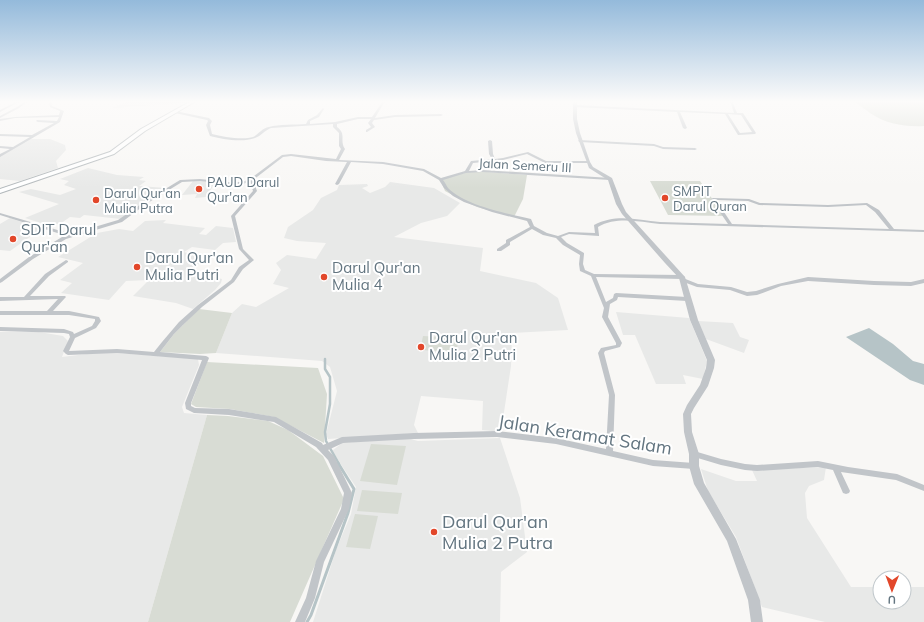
<svg xmlns="http://www.w3.org/2000/svg" width="924" height="622" viewBox="0 0 924 622" font-family="Mulish,sans-serif">
<rect width="100%" height="100%" fill="#f8f7f5"/>
<!-- built -->
<path fill="#e8e9e8" d="M128,101H189L186,103L112,108Z
M29,139H50L65,145L66,150L56,161L58,168L20,181L0,179V156Z
M88,168L117,175L144,177L139,180L146,181L139,186L166,188L121,219L84,215L80,218L70,217L60,224L41,223L25,218L59,204L19,192L31,189L60,195L76,189L64,185L69,181L60,179Z
M193,181H203L215,183L206,197L195,198L197,194L182,195Z
M390,182L434,188L460,203L447,216L421,223L394,237L483,248L480,271L536,283L558,298L568,330L512,333L511,366L501,432L482,430L483,401L421,396L414,425L418,433L328,439L326,434L337,391L330,367L322,361L216,353L232,313L242,304L256,307L289,288L273,284L281,270L276,263L287,255L316,259L326,243L297,241L284,238L288,227L313,210L321,198L337,190L339,185L367,184L368,186L362,188L370,193L385,187Z
M10,218L41,229L10,251L0,250V224Z
M166,220L163,223L205,228L199,234L206,235L216,226L233,228L236,242L223,243L215,250L192,247L184,252L193,255L201,262L191,271L222,279L221,283L215,290L193,309L176,303L133,296L149,280L126,281L109,300L61,293L72,283L60,280L83,263L58,257L97,233L119,229L133,231L145,221Z
M616,312L689,318L707,361L703,379L683,375L686,384H656L635,335H623Z
M698,321L733,323L740,337L749,340L744,353L706,339Z
M0,332H39L63,336L68,341L62,357L103,352L198,359L199,365L182,407L184,413L207,415L148,622H0Z
M407,438L418,441L500,438L520,498L527,552L501,572L500,622H313L336,550L351,514L356,487L332,451L342,443Z
M826,467L824,480L809,486L805,493L807,518L851,587H880V602H904V587H924V622H825L762,607L736,537L708,491L701,469L736,481H757L752,470Z"/>
<!-- green -->
<path fill="#d8dcd4" d="M852,101H924V126C905,127 886,124 870,113C864,109 859,104 852,101Z
M474,171L527,175L523,199L514,217L477,207L458,198L445,191L441,181L447,177Z
M650,181H700L724,216L668,215Z
M199,309L232,313L216,353L200,354L160,352L174,334Z
M423,336L458,338L457,352L420,350Z
M207,362L318,368L327,394L324,443L274,417L230,409L196,407L191,404Z
M207,415L228,416L268,421L288,430L323,456L344,499L290,622H148Z
M371,444L406,446L397,485L360,481Z
M362,490L402,493L398,514L357,511Z
M355,514L378,516L370,549L346,547Z"/>
<!-- water -->
<path fill="#b6c4c7" d="M869,328L893,344L913,361L924,364V385L910,380L846,337Z"/>
<g fill="none" stroke-linecap="round" stroke-linejoin="round">
<!-- stream-far1 -->
<path stroke="#b6c4c7" stroke-width="2.5" d="M325,359V369L330,377V404L325,432L326,441L339,464"/>
<!-- stream -->
<path stroke="#b6c4c7" stroke-width="3" d="M307,622L311,615L348,513L354,489L338,463"/>
<!-- primary casing -->
<g stroke="#b2b8bb" stroke-width="2">
<path id="primary" d="M191,101H196L145,131L114,154L0,193V189L110,152L141,129Z"/>
</g>
<!-- minor -->
<path fill="#c1c5c9" fill-rule="evenodd" d="M18,101H21L0,112V110Z
M26,101H28L19,108L0,118V116L17,107Z
M49,101H51L52,106L64,111L60,122L0,157V154L10,149L0,148V146L13,147L30,137L0,136V134L32,135L54,123L38,122L36,121L37,120L57,121L59,117L15,118L0,121V119L15,117L59,115L60,111L50,107Z
M383,101H385L375,118L395,115L441,114L443,115L441,116L395,117L374,120L372,123L375,127L367,132H366V130L371,127L368,123L371,119H358L337,124V127C347,134 339,141 345,149L339,160L383,162L424,169L441,178L465,171L471,161L492,159L489,154L488,141L490,140L492,141L493,154L495,159L503,158L528,152L546,161H588L590,162L588,163H545L527,154L503,160L473,163L469,171L482,170L611,178L612,179L610,180L482,172L466,173L443,180C445,182 446,185 448,188C466,206 506,213 531,219L534,226L547,233L558,236L569,232L595,233L594,225C616,213 638,220 660,222C683,223 705,223 728,224L711,199L713,198L749,199L760,203L828,205L867,203L879,210L894,229L924,230V232L660,224C640,222 617,216 598,227L599,235V236L569,234L561,237L567,243L584,253V254L583,264L585,270L594,274L682,275L685,277L682,279L596,277L606,302L613,298L614,294L616,293L687,297L690,299L687,301L618,297L617,300L610,304L608,317L622,343L620,347L605,351L604,353L615,395L613,451L653,460L694,463L697,464L698,466L697,468L694,469L653,466L556,444L497,437L414,439L343,443L328,450L334,456L352,493L349,509L324,562L315,598L305,622H295L306,598L316,561L341,509L344,493L328,460L316,447L274,422L229,415L194,413L186,409L185,403L202,360L117,353L68,355L66,354L63,351L70,337L69,334L64,333L0,331V327L64,329L73,332L74,334L92,326L95,321V319L69,315H0V311H47L58,299L0,301V297H24L45,274L66,260L68,261V262L49,276L30,296H65L66,297L65,298L53,311H69L99,317L101,321L96,328L75,338L69,351L117,349L154,352L162,342L179,322L198,305L231,280L239,267L249,260L239,249L231,216L253,191L250,182L242,184H227L200,181L182,182L146,204L122,222L66,239L33,259L2,282L0,283V279L29,257L62,237L67,236L0,215V213L71,234L118,220L144,202L180,180L200,179L227,182H242L250,179L282,155L291,154L336,159L341,149L339,146V133L333,127V124L271,128C265,130 261,136 255,138C242,143 222,139 210,136L206,125L208,121L207,120L175,113V111L209,118L212,121L210,125L212,134C223,137 243,140 253,137C259,134 262,128 269,127C279,124 295,125 306,124L308,120L317,115L323,108L324,109L319,117L310,121V124L335,122L358,117H372ZM291,156L326,161L347,162L335,184L337,185L339,184L351,162L383,164L423,171L439,180L444,188L453,196L464,202L492,212L527,221L530,227L506,240V243L497,249V251H501L510,245V242L532,229L543,235L556,238L563,245L580,255L579,264L580,271L591,276L604,308L602,317L616,343V345L601,348L598,353L609,395L606,449L556,438L497,431L414,433L342,437L323,445L322,443L276,417L229,409L195,408L191,406V403L209,358L208,357L206,356L160,352L174,334L183,325L202,307L234,282L243,269L254,260L243,249L235,216L257,191L253,180L283,157ZM716,200L748,201L759,205L828,207L866,205L875,212L889,229L732,224Z
M730,101H732L737,113H743L756,133L755,134L738,135L725,114L680,112L687,128L685,129L683,128L677,112L575,107L574,106L575,105L734,113ZM728,114L741,115L752,132L740,133Z
M579,140L654,144L663,147L695,148L697,149L695,150L663,149L654,146L580,142L578,141Z
M808,277L874,281L911,282L924,279V283L911,286L874,285L808,281L781,286L757,295L747,296L730,290L697,287L681,281L680,280L683,278L698,284L731,287L747,292L756,291L778,284Z
M694,451L721,459L745,464L757,465L818,461L848,467L897,474L924,485V491L896,480L841,472L850,491L849,493L846,494L843,493L833,470L818,467L757,471L745,470L721,465L691,456L690,454L691,452Z"/>
<!-- tertiary -->
<path fill="#c1c5c9" fill-rule="evenodd" d="M573,101H577V119L580,133L590,162L593,167L612,178L622,204L626,212L685,277L698,320L715,360L714,368L708,386L694,408L691,414L692,432L699,454V466L704,483L736,539L760,600L763,622H751L748,600L727,541L694,484L689,466V454L684,432L683,414L687,405L700,385L706,368L707,360L690,320L679,278L665,263L622,214L616,204L608,180L589,168L576,133L573,119Z"/>
<!-- primary -->
<use href="#primary" fill="#fff" fill-rule="evenodd"/>
</g>
<!-- sky -->
<linearGradient id="sky" x2="0" y2="1"><stop stop-color="#94badb"/><stop offset="0.54" stop-color="#fcfbfa"/><stop offset="1" stop-color="#fcfbfa" stop-opacity="0"/></linearGradient>
<rect width="924" height="188" fill="url(#sky)"/>
<!-- markers -->
<g fill="#e2472a" stroke="#fff" stroke-width="1.5">
<circle cx="199" cy="189" r="4"/>
<circle cx="665" cy="198" r="4"/>
<circle cx="96" cy="200" r="4"/>
<circle cx="13" cy="239" r="4"/>
<circle cx="137" cy="267" r="4"/>
<circle cx="324" cy="277" r="4"/>
<circle cx="421" cy="347" r="4"/>
<circle cx="434" cy="532" r="4"/>
</g>
<g text-anchor="middle" stroke-width="4" stroke-linejoin="round" paint-order="stroke">
<!-- far-street labels -->
<g font-size="13" fill="#637580" stroke="#fff">
<text transform="translate(525 165) rotate(3)" y="5">Jalan Semeru III</text>
</g>
<!-- far-poi labels -->
<g font-size="13" fill="#637580" stroke="#fff" text-anchor="start">
<text x="207" y="187">PAUD Darul<tspan x="207" dy="15">Qur'an</tspan></text>
<text x="673" y="196">SMPIT<tspan x="673" dy="15">Darul Quran</tspan></text>
<text x="104" y="198">Darul Qur'an<tspan x="104" dy="15">Mulia Putra</tspan></text>
</g>
<!-- poi labels -->
<g font-size="15" fill="#637580" stroke="#fff" text-anchor="start">
<text x="21" y="235">SDIT Darul<tspan x="21" dy="17">Qur'an</tspan></text>
<text x="145" y="263">Darul Qur'an<tspan x="145" dy="17">Mulia Putri</tspan></text>
<text x="332" y="273">Darul Qur'an<tspan x="332" dy="17">Mulia 4</tspan></text>
<text x="429" y="343">Darul Qur'an<tspan x="429" dy="17">Mulia 2 Putri</tspan></text>
</g>
<!-- near-street labels -->
<g font-size="18" fill="#637580" stroke="#fff">
<text transform="translate(585 435) rotate(9)" y="6">Jalan Keramat Salam</text>
</g>
<!-- near-poi labels -->
<g font-size="18" fill="#637580" stroke="#fff" text-anchor="start">
<text x="442" y="528">Darul Qur'an<tspan x="442" dy="21">Mulia 2 Putra</tspan></text>
</g>
</g>
<!-- north arrow -->
<g transform="translate(892 590) rotate(181)"><circle r="19" fill="#ffffff" stroke="#c1c8cc"/>
<path d="M0-3L7 15L0 10L-7 15Z" fill="#e2472a"/>
<text y="-6" font-size="11" font-weight="bold" text-anchor="middle" fill="#637580">U</text>
</g>
</svg>
